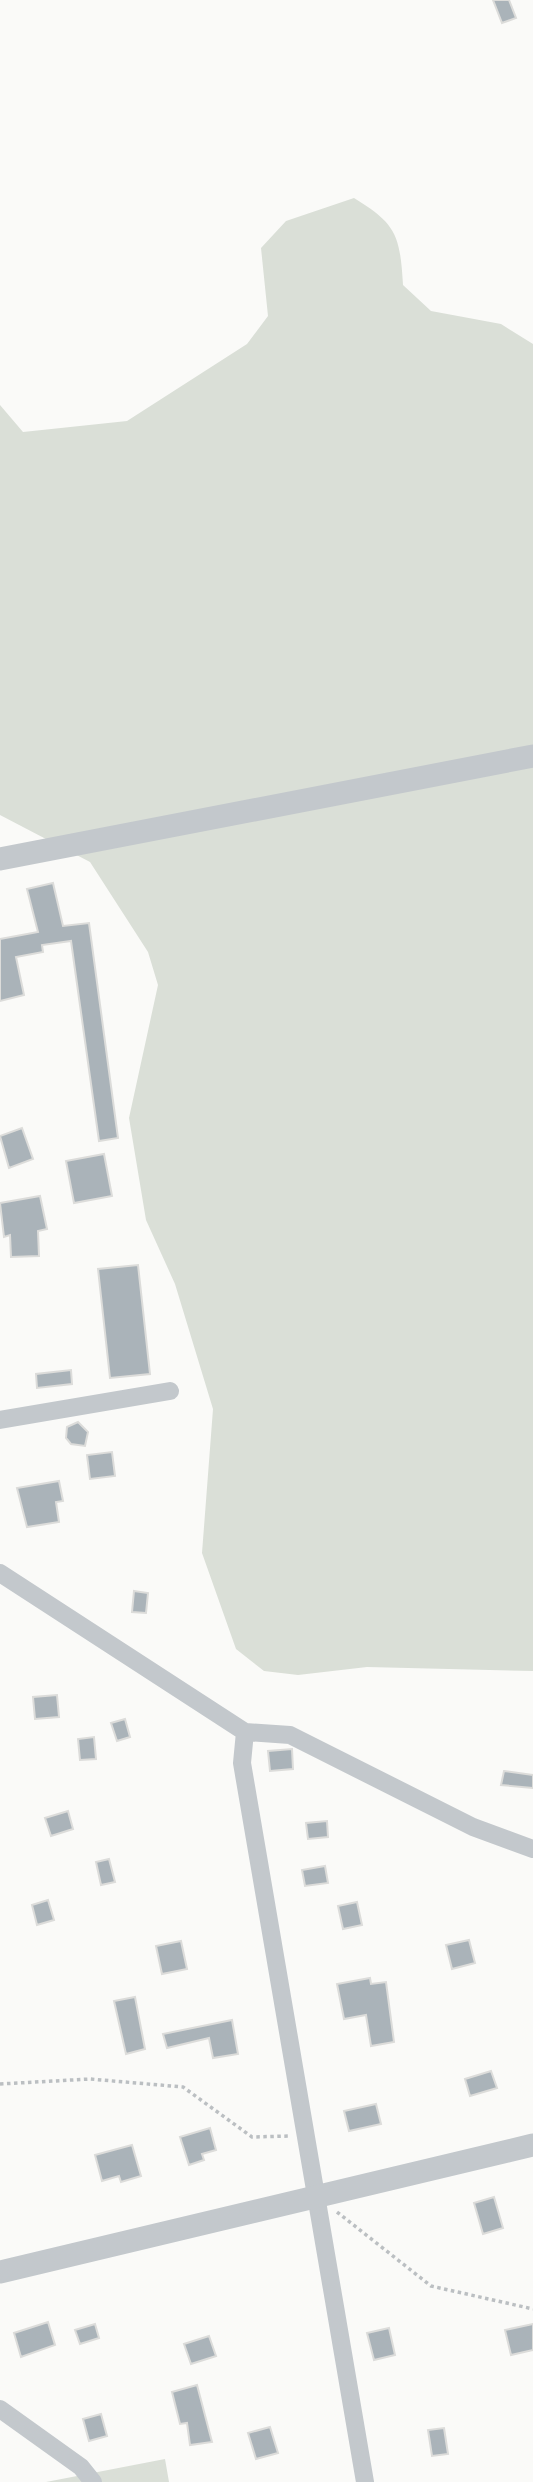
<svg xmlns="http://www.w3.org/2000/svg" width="533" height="2482" viewBox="0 0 533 2482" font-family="Helvetica,sans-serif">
<rect width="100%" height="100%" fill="#fafaf8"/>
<!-- green -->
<path fill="#dadfd7" d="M354,198C397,224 400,236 403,285L431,311L501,324L533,344V1671L367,1667L298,1675L264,1671L236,1649L202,1553L213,1409L175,1284L146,1220L129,1118L158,985L148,952L90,862L0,815V405L23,432L127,421L247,344L268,316L261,248L286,221Z
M165,2459L169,2482H46Z"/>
<!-- building -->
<path fill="#aab3b9" stroke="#dcdcda" stroke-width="2" d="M493,0H509L516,18L502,23Z
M53,883L63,926L89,923L118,1138L99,1141L71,941L42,945L43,952L16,957L24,995L0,1001V939L38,932L27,889Z
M22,1128L33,1159L9,1168L0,1136Z
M104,1154L112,1196L74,1203L66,1161Z
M40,1196L47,1229L38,1231L39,1256L11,1257L10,1235L4,1237L0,1203Z
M138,1265L150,1374L110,1378L98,1269Z
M71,1370L72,1384L37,1388L36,1374Z
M78,1422L88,1432L85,1446L71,1444L66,1438L67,1427Z
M112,1452L115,1476L90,1479L87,1455Z
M59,1481L63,1501L56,1502L59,1522L27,1527L17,1488Z
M134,1591L148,1593L146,1613L132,1612Z
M57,1695L59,1717L35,1719L33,1697Z
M125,1719L130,1737L117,1741L111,1723Z
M94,1737L96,1759L80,1760L78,1739Z
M292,1749L293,1769L270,1771L268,1751Z
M504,1771L533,1775V1788L501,1785Z
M68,1811L73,1829L51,1836L45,1818Z
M327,1821L328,1837L308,1839L306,1823Z
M109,1859L115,1882L101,1885L96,1862Z
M325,1866L328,1883L305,1886L302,1870Z
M48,1900L54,1920L37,1925L32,1905Z
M357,1902L362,1925L343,1929L338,1906Z
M469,1940L475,1963L452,1969L446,1945Z
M181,1941L187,1969L162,1974L156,1946Z
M370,1978L371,1984L386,1982L394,2042L371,2046L366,2015L344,2019L337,1984Z
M135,1997L145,2049L126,2054L114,2001Z
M232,2020L238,2054L213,2058L209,2038L167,2048L163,2034Z
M491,2071L497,2088L470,2096L465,2079Z
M376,2104L381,2124L349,2131L344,2111Z
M210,2128L216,2150L202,2154L204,2160L189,2165L180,2137Z
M132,2145L141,2176L121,2182L119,2176L102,2181L95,2155Z
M494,2197L503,2228L483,2234L474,2203Z
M48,2322L55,2345L21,2357L14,2333Z
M95,2324L99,2338L80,2344L75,2330Z
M533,2324V2350L511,2355L505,2330Z
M389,2328L395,2355L374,2360L367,2333Z
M209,2336L216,2356L191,2364L184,2344Z
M197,2385L212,2442L190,2445L187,2423L180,2424L172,2392Z
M101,2414L107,2436L89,2441L83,2419Z
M270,2427L278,2453L256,2459L248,2433Z
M444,2428L448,2454L432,2456L428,2430Z"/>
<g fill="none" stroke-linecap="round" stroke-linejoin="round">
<!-- path -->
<path stroke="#bbbfc2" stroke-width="3.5" stroke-dasharray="3.5 3.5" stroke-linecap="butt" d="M0,2084L90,2079L183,2087L252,2137L289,2136
M337,2212L431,2286L533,2309"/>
<!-- minor -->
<path stroke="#c3c8cc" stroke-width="18" d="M0,1420L170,1391
M0,1573L245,1732L290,1735L473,1827L533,1849
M245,1732L242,1763L365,2482
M0,2409L81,2467L93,2482"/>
<!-- tertiary -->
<path stroke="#c3c8cc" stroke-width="23" d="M0,859L533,756
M0,2272L533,2145"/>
</g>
</svg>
